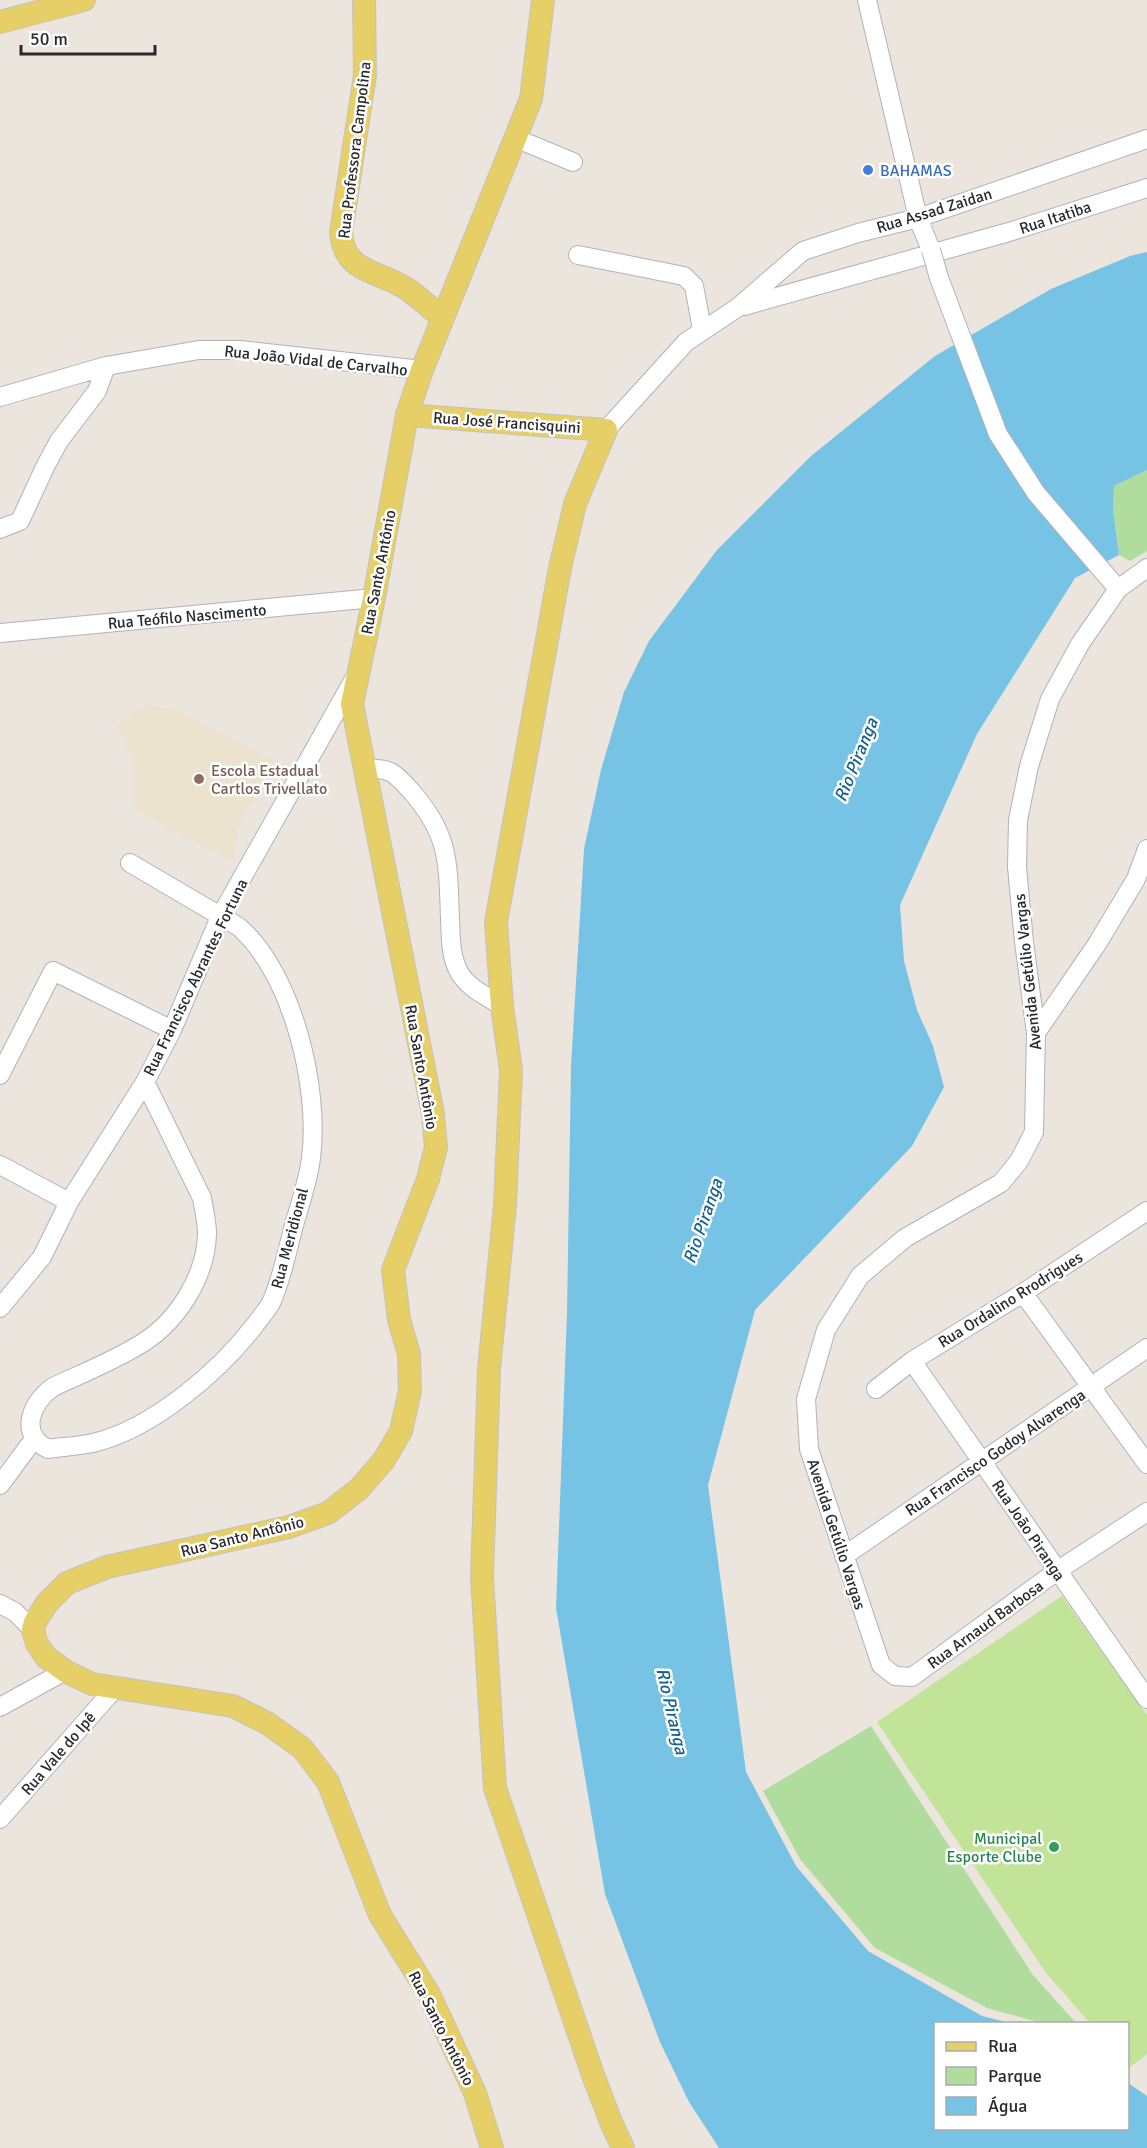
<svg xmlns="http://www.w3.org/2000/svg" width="1147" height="2148" viewBox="0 0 1147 2148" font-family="Signika,sans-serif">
<rect width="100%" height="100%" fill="#ebe5dd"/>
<!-- education -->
<path fill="#ebe3cd" d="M145,705L176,710L274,760L238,828L233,862L135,810V761L115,725Z"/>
<!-- green -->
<path fill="#b0dd9d" d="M1147,470V551L1130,561L1119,555L1113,510L1114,486Z
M871,1726L1033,1975L1076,2023H1042L987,2008L875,1948L800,1859L763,1791Z"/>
<!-- pitch -->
<path fill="#c1e499" d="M1062,1596L1147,1715V2054L1129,2068L1128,2066V2024L1090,2023L1046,1973L877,1722Z"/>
<!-- water -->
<path fill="#77c3e5" d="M1147,252V470L1114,486L1113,510L1119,555L1075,578L977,734L900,905L904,961L917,1010L933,1046L944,1087L912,1146L755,1310L708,1485L746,1772L796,1866L868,1951L982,2016L1010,2023L936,2024V2128H1128V2083L1147,2096V2148H719L689,2102L660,2042L605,1894L556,1608L567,1313L571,1066L584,849L601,770L624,692L649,641L717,550L811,456L935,356L1051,289L1130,256Z"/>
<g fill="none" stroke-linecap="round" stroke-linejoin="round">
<!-- minor casing -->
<g stroke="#b0b2bc" stroke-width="20">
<path id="minor" d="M867,0L918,218L931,250
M515,138L573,162
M578,255L684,276L694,286L702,329
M939,278L998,434L1036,493L1118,589
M744,306L1009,232L1147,188
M0,397L106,366L199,350H240L422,370
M606,430L686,342L737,308L803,251L858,233L918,218L1147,139
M0,529L20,521L46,465L59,441L97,391L106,366
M1147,568L1118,589L1080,644L1050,699L1029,766L1018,820L1017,867L1024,942L1036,1033L1034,1132L1019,1161L1001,1183L905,1238L860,1276L826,1330L806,1399L809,1449L881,1665L895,1676L912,1677L1057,1571L1147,1512
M0,633L374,598
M365,770C389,766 396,774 411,791C450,835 448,863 450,919C451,936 450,952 457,968C465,987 486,996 502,1006
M130,863L239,927C293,974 320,1089 311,1158C308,1183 298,1209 292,1233C286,1256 281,1281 271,1303C267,1310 260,1318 255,1325C219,1372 152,1429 93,1443C78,1446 62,1447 48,1449C18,1434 31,1403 53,1387C83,1373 116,1360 144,1342C178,1320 206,1276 207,1234C207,1222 204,1210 202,1198L145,1082
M1036,1033L1097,944L1136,879L1147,849
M0,1075L53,971L172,1030
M0,1165L69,1202
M1023,1293L1147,1464
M0,1308L42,1257L69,1202L145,1082L172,1030L220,917L353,681
M912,1361L1147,1699
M876,1389L912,1361L1023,1293L1147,1211
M0,1485L34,1439
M844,1556L1147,1348
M0,1604L15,1612L33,1630
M0,1707L65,1671
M0,1819L116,1687"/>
</g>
<!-- major casing -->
<g stroke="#c3c3c3" stroke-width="24">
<path id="major" d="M364,0L365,75L341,232C344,274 379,270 407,289C419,297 431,309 443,318
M0,22L84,0
M407,415L606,430L575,504L560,568L496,922L502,1006L511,1070L505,1205L489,1369L482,1577L495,1788L593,2075L611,2122L623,2148
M492,2148L475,2093L429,1994L380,1915L328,1782L302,1748L267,1723L233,1706L92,1684L65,1671L46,1657L37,1644L33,1630L35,1622L47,1603L67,1583L107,1567L289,1527L328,1513L359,1489L384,1460L401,1431L410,1391L409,1354L399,1320L393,1270L428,1179L436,1147L433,1114L352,704L374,598L407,415L422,370L531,99L543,0"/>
</g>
<!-- minor -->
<use href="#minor" stroke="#fff" stroke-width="18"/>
<!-- major -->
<use href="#major" stroke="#e6cf66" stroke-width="22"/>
<!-- minor-bridge casing -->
<g stroke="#b0b2bc" stroke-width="20" stroke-linecap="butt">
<path id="minor-bridge" d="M931,250L939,278"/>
</g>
<!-- minor-bridge -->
<use href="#minor-bridge" stroke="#fff" stroke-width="18"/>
</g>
<!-- markers -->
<circle fill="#3f7fe0" stroke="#fff" stroke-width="2" cx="868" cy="170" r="6"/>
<circle fill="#8d6e63" stroke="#fff" stroke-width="2" cx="199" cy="779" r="6"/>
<circle fill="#2e9e5b" stroke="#fff" stroke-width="2" cx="1054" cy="1847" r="6"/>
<g text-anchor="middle" stroke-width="5" stroke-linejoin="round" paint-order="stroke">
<!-- street labels -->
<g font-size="16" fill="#2a2a2a" stroke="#fff">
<text transform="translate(354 150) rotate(-83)" y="6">Rua Professora Campolina</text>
<text transform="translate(934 210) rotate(-17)" y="6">Rua Assad Zaidan</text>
<text transform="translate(1055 217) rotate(-18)" y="6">Rua Itatiba</text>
<text transform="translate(316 360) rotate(6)" y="6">Rua João Vidal de Carvalho</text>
<text transform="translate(507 422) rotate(4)" y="6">Rua José Francisquini</text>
<text transform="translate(378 572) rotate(-79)" y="6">Rua Santo Antônio</text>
<text transform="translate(187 616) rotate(-5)" y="6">Rua Teófilo Nascimento</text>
<text transform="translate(1027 972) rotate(-96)" y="6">Avenida Getúlio Vargas</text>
<text transform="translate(195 977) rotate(-64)" y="6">Rua Francisco Abrantes Fortuna</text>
<text transform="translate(422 1067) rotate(80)" y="6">Rua Santo Antônio</text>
<text transform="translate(289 1238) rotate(-75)" y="6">Rua Meridional</text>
<text transform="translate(1010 1299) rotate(-32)" y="6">Rua Ordalino Rrodrigues</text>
<text transform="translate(995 1452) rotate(-34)" y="6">Rua Francisco Godoy Alvarenga</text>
<text transform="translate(1029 1530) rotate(56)" y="6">Rua João Piranga</text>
<text transform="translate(837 1534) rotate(72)" y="6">Avenida Getúlio Vargas</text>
<text transform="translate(242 1536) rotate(-14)" y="6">Rua Santo Antônio</text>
<text transform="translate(985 1624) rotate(-36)" y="6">Rua Arnaud Barbosa</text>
<text transform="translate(58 1753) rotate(-49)" y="6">Rua Vale do Ipê</text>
<text transform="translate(442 2028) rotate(63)" y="6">Rua Santo Antônio</text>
</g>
<!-- shop labels -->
<g font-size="16" fill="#366cbe" stroke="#fff" text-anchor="start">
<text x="880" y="176">BAHAMAS</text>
</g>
<!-- education labels -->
<g font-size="16" fill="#785e54" stroke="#fff" text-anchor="start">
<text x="211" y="776">Escola Estadual<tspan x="211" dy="18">Cartlos Trivellato</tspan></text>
</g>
<!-- leisure labels -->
<g font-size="16" fill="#27864d" stroke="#fff" text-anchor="end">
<text x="1042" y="1844">Municipal<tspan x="1042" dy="18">Esporte Clube</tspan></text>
</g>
<!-- water labels -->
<g font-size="18" font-style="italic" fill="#176190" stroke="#fff">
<text transform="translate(856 760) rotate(-68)" y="6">Rio Piranga</text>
<text transform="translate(703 1221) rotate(-71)" y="6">Rio Piranga</text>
<text transform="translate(672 1711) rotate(77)" y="6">Rio Piranga</text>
</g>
</g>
<!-- legend -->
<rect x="934" y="2022" width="195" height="108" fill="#ffffff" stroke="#aaaaaa" stroke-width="1.5"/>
<rect x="946" y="2042" width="30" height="9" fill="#e6cf66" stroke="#aaaaaa" stroke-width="1.5"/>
<text x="988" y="2052" font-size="18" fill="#2a2a2a">Rua</text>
<rect x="946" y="2067" width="30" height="18" fill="#b0dd9d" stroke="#aaaaaa" stroke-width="1.5"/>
<text x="988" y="2082" font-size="18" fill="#2a2a2a">Parque</text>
<rect x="946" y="2097" width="30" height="18" fill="#77c3e5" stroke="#aaaaaa" stroke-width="1.5"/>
<text x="988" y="2112" font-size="18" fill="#2a2a2a">Água</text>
<!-- scale -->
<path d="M21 45v9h134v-9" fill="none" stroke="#2a2a2a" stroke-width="3"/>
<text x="30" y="45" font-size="18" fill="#2a2a2a" stroke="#ffffff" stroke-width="4.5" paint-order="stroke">50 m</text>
</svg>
